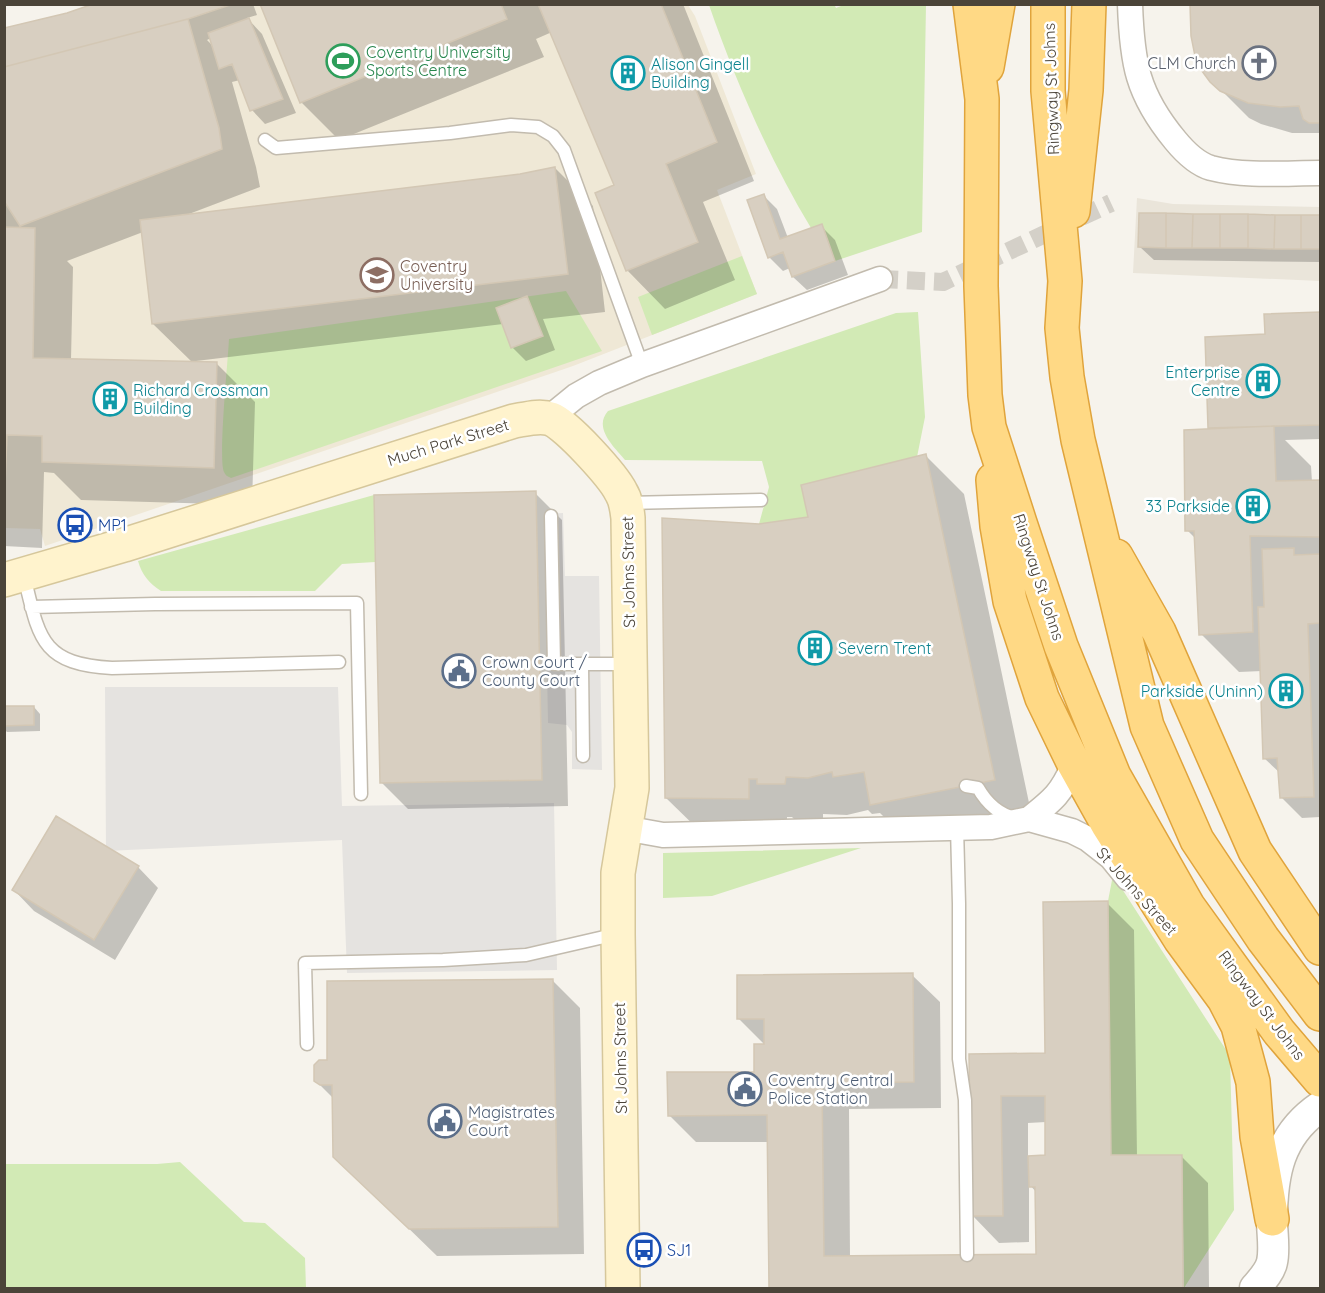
<svg xmlns="http://www.w3.org/2000/svg" width="1325" height="1293" viewBox="0 0 1325 1293" font-family="Quicksand,sans-serif">
<rect width="100%" height="100%" fill="#f6f3ec"/>
<!-- residential -->
<path fill="#eae5da" d="M1137,198L1173,204L1320,207V281L1133,273Z"/>
<!-- education -->
<path fill="#efe8d6" d="M93,4L688,5L695,16L756,174L717,190L757,294L573,366L45,546L40,529L5,528L4,28L67,13Z"/>
<!-- green -->
<path fill="#d2eab5" d="M834,4L836,8L846,4L926,5L922,232L835,261L822,225L811,228C770,160 735,80 709,5Z
M742,256L757,294L652,335L638,297Z
M566,291L602,351L231,478C227,476 226,476 224,472C218,460 228,360 229,339Z
M918,312L925,417L917,457L801,485L808,517L759,524L769,487L762,461L625,460C614,447 593,428 608,411L896,313Z
M374,495L375,562L342,564L315,591H161C149,583 142,575 138,561Z
M861,848L712,896L663,898V853Z
M1113,875L1230,1056L1234,1210L1184,1288L1182,1155H1111L1108,901Z
M180,1162L244,1222L265,1223L305,1258L306,1288H5V1164H157Z"/>
<!-- parking -->
<path fill="#e5e3e0" d="M563,513L565,576H599L602,770L572,769V732L567,725L548,723L544,514Z
M105,687H338L342,806L554,803L557,970L347,973L342,840L106,851Z"/>
<!-- shadow -->
<path fill="#0003" fill-rule="evenodd" d="M97,4H253L257,15L247,18L262,34L296,113L265,124L252,110L240,80L232,82L256,167L260,187L189,214L520,175L555,168L593,206L605,312L543,319L555,350L526,361L512,347L503,324L196,361V363L217,364L255,402L252,505L81,500L54,473L44,472L42,548L4,546V29L67,15ZM211,38L214,47L207,40ZM143,232L153,324L193,363L71,360L73,267L67,261Z
M262,4H683L754,181L703,202L735,280L665,309L627,270L597,194L616,186L552,32L536,39L544,57L339,140L301,102Z
M1192,4H1320V135L1319,133H1292L1261,124L1249,118L1221,90Z
M763,195L777,209L788,238L821,226L835,240L848,275L807,290L793,277L790,268L783,271L769,257Z
M1141,214L1320,216V262L1154,260L1140,247Z
M1320,313V439L1285,440L1311,466L1312,482L1320,481V817L1302,818L1281,797L1280,773L1264,758L1262,671L1239,672L1201,634L1196,539L1187,530L1213,430L1210,427L1267,336L1266,315Z
M926,456L964,494L1032,817L909,842L880,813L872,814L868,810L847,815L823,814V821H796L792,817H787V836H705L666,798L759,525L810,518Z
M535,493L562,520L568,806L408,809L381,782Z
M34,707L40,714V731L7,732L4,729V708Z
M138,867L158,888L115,960L34,911L14,890Z
M1107,903L1134,930L1137,1157L1181,1156L1208,1183L1209,1288H770L769,1142H696L669,1115L755,1073L766,1046L739,1019L912,975L940,1002L941,1108L849,1109L850,1257L1038,1256L1037,1193L1029,1184V1242L999,1243L972,1215L971,1055L1046,1054ZM1046,1122L1047,1157H1028V1123Z
M553,981L580,1008L584,1254L437,1256L363,1184L334,1099L316,1081L329,1062Z"/>
<!-- building -->
<path fill="#d8cfc1" stroke="#d3c7b4" stroke-width="1.5" d="M93,4H230V5L188,19L4,67V28L67,13Z
M260,4H501L507,19L300,103Z
M538,4H661L717,142L666,164L698,242L626,271L595,193L614,185Z
M1190,4H1320V123H1309L1303,119L1299,106L1280,107L1248,103L1220,91L1210,82L1202,71L1195,56L1191,36Z
M249,18L283,99L250,111L232,64L219,69L208,33Z
M188,19L219,128L222,149L20,226L4,201V67Z
M555,167L568,274L152,324L140,220L520,174Z
M764,194L780,239L822,224L835,261L792,277L783,252L768,258L747,200Z
M1139,213H1166V248L1138,247Z
M1166,213L1193,214L1192,248H1166Z
M1193,214H1220V248H1192Z
M1220,214H1248V248H1220Z
M1248,214L1275,215L1274,249L1248,248Z
M1275,215H1301V249H1274Z
M1301,215H1320V249H1301Z
M4,227L35,228L33,358L217,362L214,468L42,462V436L7,435L4,510Z
M527,296L543,336L511,348L496,308Z
M1320,312V425L1208,428L1205,337L1265,334L1264,314Z
M1274,426L1276,481L1320,480V537L1250,536L1253,632L1199,635L1194,531H1185L1184,430Z
M926,454L995,780L870,805L864,772L833,777L832,772L808,778L786,777L785,784H757V779H749V799L665,798L662,518L759,524L808,517L801,485Z
M536,491L542,780L380,783L374,495Z
M1294,548V555L1320,554V623L1308,624L1314,797L1280,798L1277,758L1263,759L1258,607H1264L1262,549Z
M4,706H34V725L4,726Z
M56,816L139,866L94,940L12,890Z
M1108,901L1111,1155H1182L1183,1288H769L767,1115L668,1116L667,1072H754V1044H764V1019H737V975L913,973L914,1082L822,1083L824,1256L1036,1254L1035,1187H1029L1028,1156L1045,1155V1096H1001L1003,1216H971L969,1054L1045,1053L1043,902Z
M553,979L558,1227L409,1229L333,1157L332,1085H320L314,1081V1065L319,1060H327V981Z"/>
<g fill="none" stroke-linecap="round" stroke-linejoin="round">
<!-- pedestrian-tunnel -->
<path stroke="#d4d0c8" stroke-width="18" stroke-dasharray="18 9" stroke-linecap="butt" d="M880,279L943,282L1111,203"/>
<!-- service casing -->
<g stroke="#c2bbae" stroke-width="15">
<path id="service" d="M265,140L276,148L450,133L511,125L538,127L553,136L564,150L642,365
M627,503L761,500
M551,516L554,664H582L583,756
M24,576C39,637 40,664 112,668L339,662
M31,607L155,604L357,603L361,794
M582,664H629
M966,786L978,788C986,802 998,814 1015,818
M957,827L959,904V1059L965,1100L967,1255
M307,1044L305,963L443,960L526,955L617,934"/>
</g>
<!-- minor casing -->
<g stroke="#c2bbae" stroke-width="27">
<path id="minor" d="M1130,4C1132,63 1137,94 1175,140C1184,151 1197,164 1211,168C1246,177 1285,173 1320,173
M549,418L576,396L599,383L642,365L880,279
M1029,819C1053,800 1062,793 1074,764
M624,828L663,835L991,827L1029,819L1072,831L1088,839L1111,857L1128,878"/>
</g>
<!-- tertiary casing -->
<g stroke="#c2bbae" stroke-width="33">
<path id="tertiary" d="M1255,1288C1261,1281 1270,1272 1272,1262C1275,1249 1272,1233 1272,1220C1272,1174 1279,1135 1320,1107"/>
</g>
<!-- secondary casing -->
<g stroke="#d6c79b" stroke-width="36">
<path id="secondary" d="M4,580L124,545L514,421C526,419 540,415 551,419C567,425 613,476 621,492C626,500 627,509 628,518L632,788L618,873V934L623,1288"/>
</g>
<!-- trunk casing -->
<g stroke="#e0a43c" stroke-width="36">
<path id="trunk" d="M970,4L982,99L981,286L985,395L989,427L1020,523L1061,646L1114,776L1188,906L1279,1032L1320,1080
M1048,4V91L1065,281L1062,328L1067,377L1078,440L1147,726L1197,840L1263,939L1320,1014
M987,67L998,4
M1073,211L1086,90L1089,4
M993,480L997,526L1010,601L1042,698L1074,764L1108,825L1180,939L1224,999L1238,1026L1253,1082L1257,1136L1272,1219
M1116,556L1159,632L1255,851L1320,948"/>
</g>
<!-- service -->
<use href="#service" stroke="#fff" stroke-width="12"/>
<!-- minor -->
<use href="#minor" stroke="#fff" stroke-width="24"/>
<!-- tertiary -->
<use href="#tertiary" stroke="#fff" stroke-width="30"/>
<!-- secondary -->
<use href="#secondary" stroke="#fff3cd" stroke-width="33"/>
<!-- trunk -->
<use href="#trunk" stroke="#ffd985" stroke-width="33"/>
</g>
<!-- icons -->
<defs>
<g id="stadium-ring" transform="scale(1.725)"><circle r="9.5" fill="#fff" stroke="#2e9e5b" stroke-width="1.5"/><path d="M0-5a6.5 5 0 1 0 0 10a6.5 5 0 1 0 0-10ZM-3.5-1.8h7v3.6h-7Z" fill="#2e9e5b"/></g>
<g id="church-ring" transform="scale(1.725)"><circle r="9.5" fill="#fff" stroke="#6b7280" stroke-width="1.5"/><path d="M-1.2-6h2.4v3.5h3.3v2.4h-3.3V6h-2.4V-.1h-3.3v-2.4h3.3Z" fill="#6b7280"/></g>
<g id="building-ring" transform="scale(1.725)"><circle r="9.5" fill="#fff" stroke="#0f9aa8" stroke-width="1.5"/><path d="M-4-6H4V6H1V3H-1V6H-4ZM-2.5-4.3h1.7v1.8h-1.7ZM.8-4.3h1.7v1.8H.8ZM-2.5-1h1.7V.8h-1.7ZM.8-1h1.7V.8H.8Z" fill="#0f9aa8"/></g>
<g id="university-ring" transform="scale(1.725)"><circle r="9.5" fill="#fff" stroke="#8d6e63" stroke-width="1.5"/><path d="M0-5L7-2L0 1L-7-2ZM-4 1L0 2.5L4 1V4Q0 6-4 4Z" fill="#8d6e63"/></g>
<g id="bus-ring" transform="scale(1.725)"><circle r="9.5" fill="#fff" stroke="#1a4fb4" stroke-width="1.5"/><path d="M-5-6H5V4H4V6H2V4H-2V6H-4V4H-5ZM-3.5-4V0h7V-4ZM-3.5 1.2v1.5H-2V1.2ZM2 1.2v1.5H3.5V1.2Z" fill="#1a4fb4"/></g>
<g id="civic-ring" transform="scale(1.725)"><circle r="9.5" fill="#fff" stroke="#5c6f8a" stroke-width="1.5"/><path d="M-.6-6.5H3V-4.5H.6V-3L4-1V1h2V6H-6V1h2V-1L-.6-3ZM-1.2 2.5V6h2.4V2.5Z" fill="#5c6f8a"/></g>
</defs>
<g fill-rule="evenodd">
<use href="#stadium-ring" x="343" y="61"/>
<use href="#church-ring" x="1259" y="63"/>
<use href="#building-ring" x="628" y="73"/>
<use href="#university-ring" x="377" y="275"/>
<use href="#building-ring" x="1263" y="381"/>
<use href="#building-ring" x="110" y="399"/>
<use href="#building-ring" x="1253" y="506"/>
<use href="#bus-ring" x="75" y="525"/>
<use href="#building-ring" x="815" y="648"/>
<use href="#civic-ring" x="459" y="671"/>
<use href="#building-ring" x="1286" y="691"/>
<use href="#civic-ring" x="745" y="1089"/>
<use href="#civic-ring" x="445" y="1121"/>
<use href="#bus-ring" x="644" y="1250"/>
</g>
<g text-anchor="middle" stroke-width="5" stroke-linejoin="round" paint-order="stroke">
<!-- leisure labels -->
<g font-size="16" fill="#27864d" stroke="#fff" text-anchor="start">
<text x="366" y="58">Coventry University<tspan x="366" dy="18">Sports Centre</tspan></text>
</g>
<!-- worship labels -->
<g font-size="16" fill="#5b616d" stroke="#fff" text-anchor="end">
<text x="1236" y="69">CLM Church</text>
</g>
<!-- culture labels -->
<g font-size="16" fill="#0d838f" stroke="#fff" text-anchor="start">
<text x="651" y="70">Alison Gingell<tspan x="651" dy="18">Building</tspan></text>
<text x="1240" y="378" text-anchor="end">Enterprise<tspan x="1240" dy="18">Centre</tspan></text>
<text x="133" y="396">Richard Crossman<tspan x="133" dy="18">Building</tspan></text>
<text x="1230" y="512" text-anchor="end">33 Parkside</text>
<text x="838" y="654">Severn Trent</text>
<text x="1263" y="697" text-anchor="end">Parkside (Uninn)</text>
</g>
<!-- street labels -->
<g font-size="16" fill="#4b4439" stroke="#fff">
<text transform="translate(1051 89) rotate(-92)" y="6">Ringway St Johns</text>
<text transform="translate(448 442) rotate(-17)" y="6">Much Park Street</text>
<text transform="translate(628 572) rotate(-91)" y="6">St Johns Street</text>
<text transform="translate(1039 577) rotate(72)" y="6">Ringway St Johns</text>
<text transform="translate(1137 891) rotate(48)" y="6">St Johns Street</text>
<text transform="translate(1262 1005) rotate(53)" y="6">Ringway St Johns</text>
<text transform="translate(620 1058) rotate(-91)" y="6">St Johns Street</text>
</g>
<!-- education labels -->
<g font-size="16" fill="#785e54" stroke="#fff" text-anchor="start">
<text x="400" y="272">Coventry<tspan x="400" dy="18">University</tspan></text>
</g>
<!-- transit labels -->
<g font-size="16" fill="#164399" stroke="#fff" text-anchor="start">
<text x="98" y="531">MP1</text>
<text x="667" y="1256">SJ1</text>
</g>
<!-- service labels -->
<g font-size="16" fill="#4e5e75" stroke="#fff" text-anchor="start">
<text x="482" y="668">Crown Court /<tspan x="482" dy="18">County Court</tspan></text>
<text x="768" y="1086">Coventry Central<tspan x="768" dy="18">Police Station</tspan></text>
<text x="468" y="1118">Magistrates<tspan x="468" dy="18">Court</tspan></text>
</g>
</g>
<!-- border -->
<rect width="1325" height="1293" fill="none" stroke="#4b4439" stroke-width="12"/>
</svg>
